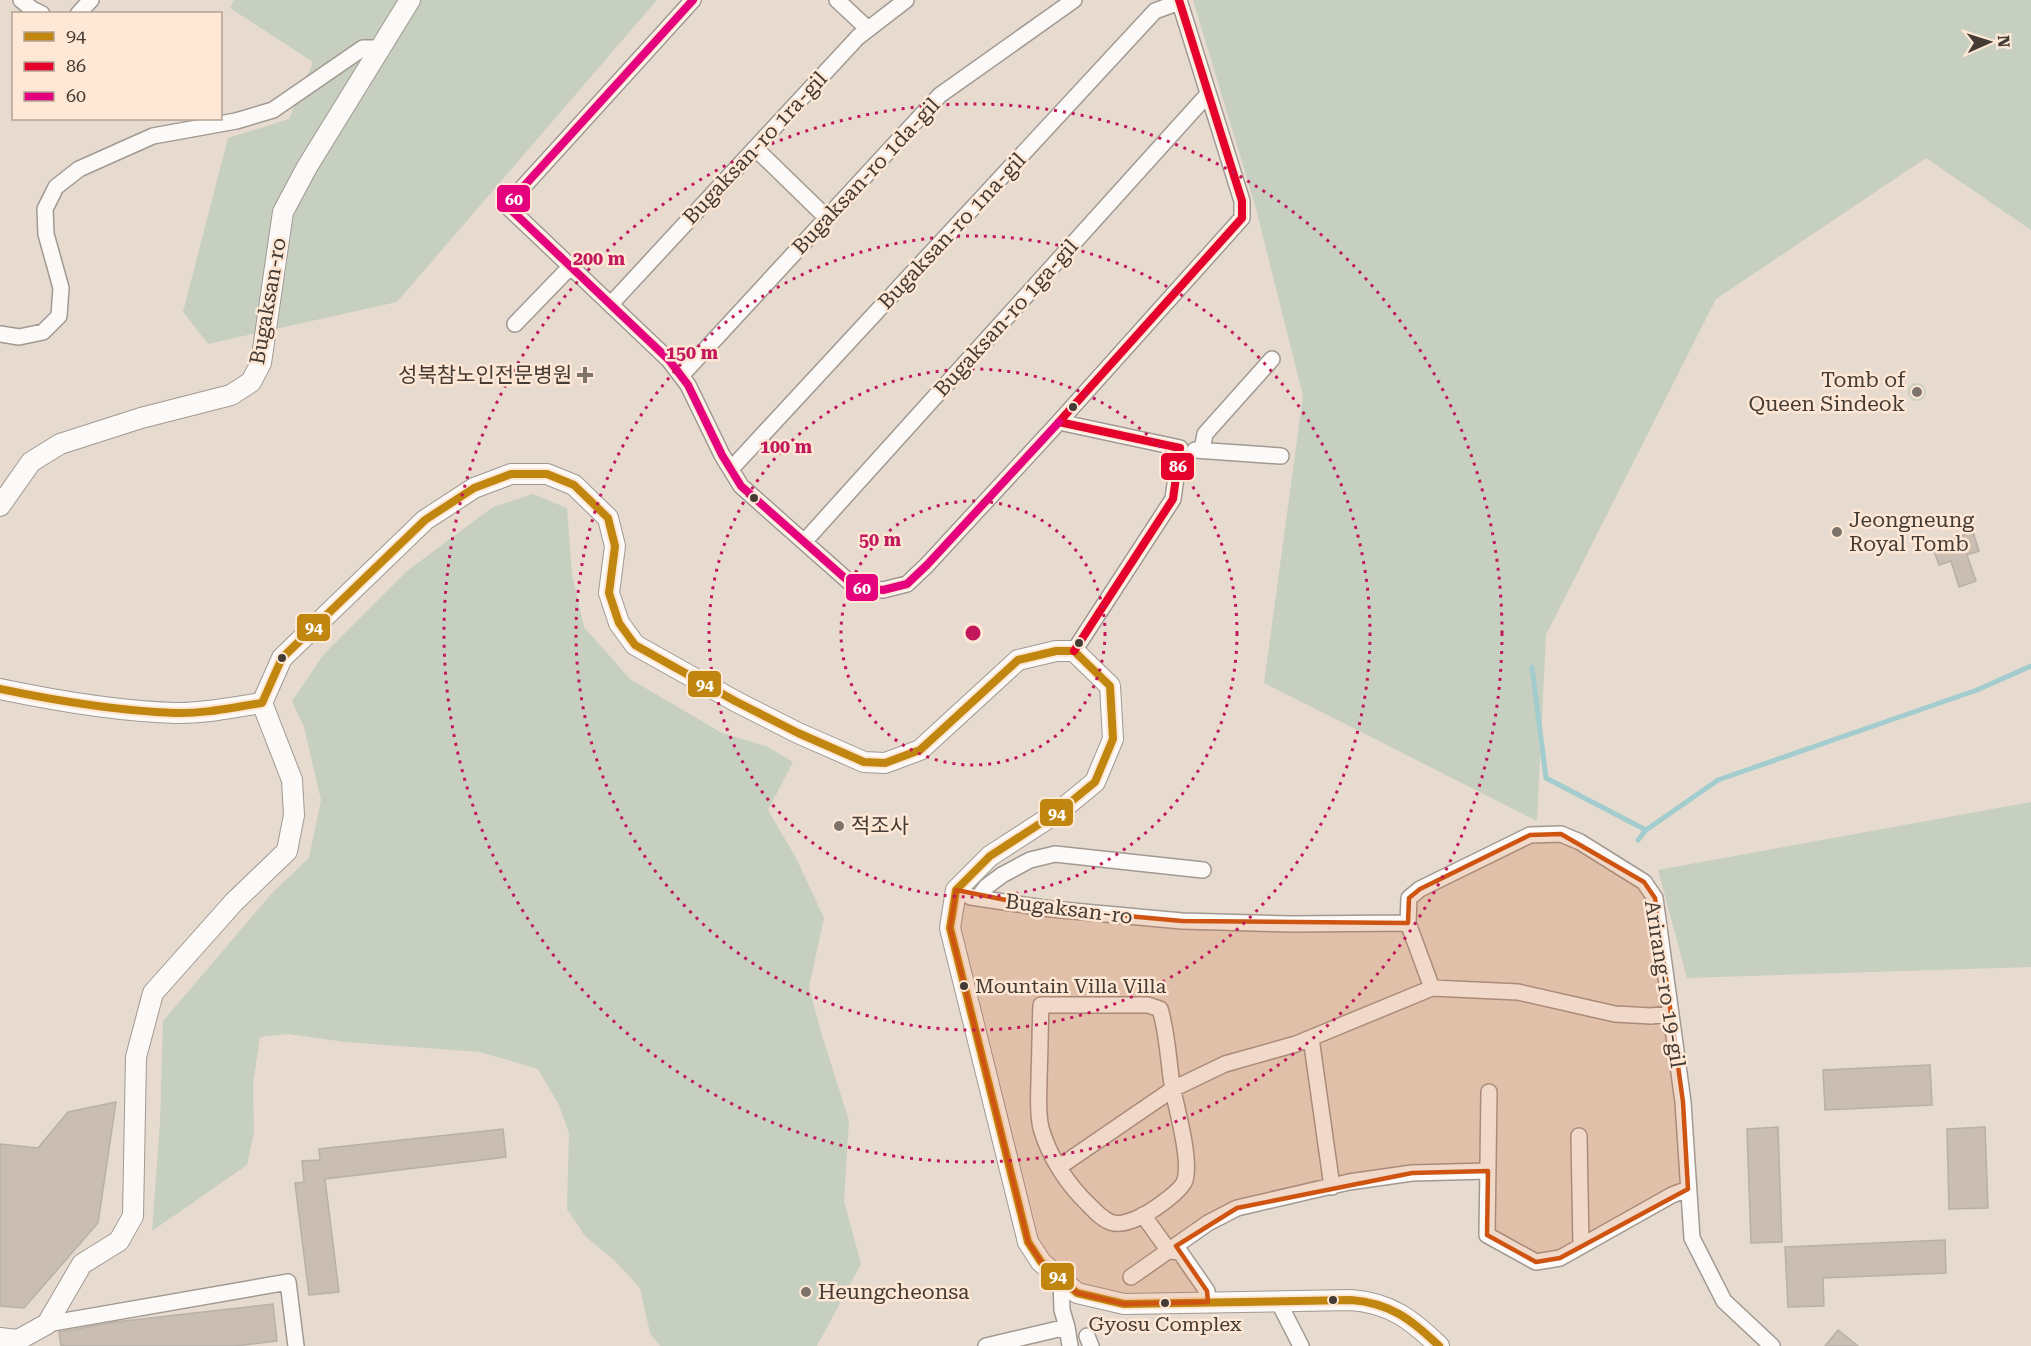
<svg xmlns="http://www.w3.org/2000/svg" width="2031" height="1346" viewBox="0 0 2031 1346" font-family="'Roboto Serif','Noto Sans KR',serif">
<rect width="100%" height="100%" fill="#e7dbd0"/>
<!-- green -->
<path fill="#c6cfc0" d="M234,0H657L397,302L208,344L183,312L228,138L289,119L313,62L230,8Z
M1193,0H2031V230L1926,158L1716,299L1546,635L1537,821L1264,683L1303,396L1255,205Z
M1908 392a9 9 0 1 1 18 0a9 9 0 1 1-18 0Z
M533,494L567,508L572,575L584,627L630,679L722,733L766,746L793,762L768,810L796,858L824,918L809,987L821,1032L849,1121L844,1201L861,1264L817,1346H660L650,1333L640,1288L615,1261L585,1236L567,1209L569,1133L559,1105L538,1069L480,1052L345,1042L288,1034L260,1037L253,1084L254,1132L247,1165L152,1231L160,1123L163,1021L272,893L309,858L321,800L304,727L292,701L324,654L407,571L493,507Z
M2031,802V967L1687,978L1658,870Z"/>
<g fill="none" stroke-linecap="round" stroke-linejoin="round">
<!-- stream -->
<path stroke="#a2ccce" stroke-width="5" d="M1532,667L1546,778L1646,830
M1638,840L1646,830L1718,780L1977,690L2031,666"/>
</g>
<!-- building -->
<path fill="#cabdb2" stroke="#bab0a8" stroke-width="1.5" d="M1973,532L1979,551L1967,555L1976,581L1959,587L1951,561L1939,565L1932,546Z
M1930,1065L1932,1105L1825,1110L1823,1070Z
M116,1102L98,1223L24,1308L0,1306V1144L38,1148L68,1112Z
M1778,1127L1782,1242L1751,1243L1747,1129Z
M1985,1127L1988,1208L1949,1209L1947,1129Z
M503,1129L506,1157L325,1179L339,1292L309,1295L295,1183L304,1182L302,1161L320,1160L319,1149Z
M1945,1240L1946,1273L1823,1278L1824,1306L1788,1307L1785,1247Z
M273,1304L277,1341L235,1346H61L59,1332L115,1322Z
M1838,1330L1858,1346H1825Z"/>
<g fill="none" stroke-linecap="round" stroke-linejoin="round">
<!-- minor casing -->
<g stroke="#a29991" stroke-width="18">
<path id="minor" d="M21,0L32,9L42,14
M693,0L515,196L509,208L669,360L688,385L722,455L741,486L855,587L883,590L907,584L927,565L1059,422
M837,0L868,29
M78,14L91,0
M755,148L827,218
M611,304L858,37L906,0
M515,324L571,266
M0,334L19,337L43,332L59,316L61,288L46,234L45,209L56,187L79,169L153,136L236,121L273,110L363,48H380
M681,376L940,95L1074,0
M1195,450L1281,456
M1202,450L1205,434L1272,359
M731,469L1155,11L1179,2
M804,542L1208,94
M1074,651L1173,499L1180,448L1059,422L1242,218V201L1179,0
M956,890L971,897L1051,909L1182,921L1292,924L1408,923
M978,898L986,887L1002,875L1030,860L1055,854L1203,870
M1432,988L1408,923L1409,898L1420,889L1530,835L1561,834L1580,842L1644,882L1655,898L1683,1102L1692,1238L1724,1301L1772,1346
M1041,1005H1148L1160,1009C1168,1035 1168,1062 1173,1090C1177,1111 1191,1159 1185,1180C1182,1191 1151,1212 1140,1217C1115,1229 1107,1224 1089,1205C1068,1185 1049,1157 1041,1128C1037,1112 1039,1094 1039,1078C1040,1053 1040,1029 1041,1005Z
M1311,1038L1332,1187
M1489,1092L1487,1235L1536,1262L1560,1258L1672,1195L1688,1189
M1579,1136L1581,1246
M1059,1167L1173,1089L1225,1064L1296,1044L1432,988L1518,992L1615,1014L1651,1016L1670,1014
M1143,1215L1169,1251L1180,1252L1207,1291L1208,1302
M1131,1277L1208,1223L1237,1208L1349,1182L1412,1173L1488,1171
M1061,1279L1062,1310L1067,1327L1070,1346
M1278,1301L1301,1346
M47,1324L288,1282L296,1346
M1087,1336L1091,1346
M986,1346L1067,1327"/>
</g>
<!-- tertiary casing -->
<g stroke="#a29991" stroke-width="22">
<path id="tertiary" d="M0,506L31,462L60,444L141,418L231,395L251,382L261,363L283,212L307,167L410,0
M0,689C57,701 116,711 175,713C204,714 234,707 262,703L282,658L425,520L474,488L511,474H547L574,485L608,518L615,546L609,593L619,623L635,645L735,701L798,733L864,762L885,763L920,750L1018,660L1056,651H1074L1110,686L1113,739L1095,782L1061,810L990,856L956,890L950,928L1028,1242L1041,1262L1077,1293L1124,1304L1351,1300C1390,1303 1411,1319 1439,1346
M0,1338L18,1340L47,1324L82,1264L119,1241L133,1216L136,1057L153,993L234,902L287,851L294,815L292,780L262,703"/>
</g>
<!-- minor -->
<use href="#minor" stroke="#fbfaf8" stroke-width="15"/>
<!-- tertiary -->
<use href="#tertiary" stroke="#fbfaf8" stroke-width="20"/>
<!-- bus-1 casing -->
<g stroke="#fee7d4" stroke-width="12">
<path id="bus-1" d="M0,689C57,701 116,711 175,713C204,714 234,707 262,703L282,658L425,520L474,488L511,474H547L574,485L608,518L615,546L609,593L619,623L635,645L735,701L798,733L864,762L885,763L920,750L1018,660L1056,651H1074L1110,686L1113,739L1095,782L1061,810L990,856L956,890L950,928L1028,1242L1041,1262L1077,1293L1124,1304L1351,1300C1390,1303 1411,1319 1439,1346"/>
</g>
<!-- bus-2 casing -->
<g stroke="#fee7d4" stroke-width="12">
<path id="bus-2" d="M1074,651L1173,499L1180,448L1059,422L1242,218V201L1179,0"/>
</g>
<!-- bus-3 casing -->
<g stroke="#fee7d4" stroke-width="12">
<path id="bus-3" d="M693,0L515,196L509,208L669,360L688,385L722,455L741,486L855,587L883,590L907,584L927,565L1059,422"/>
</g>
<!-- bus-1 -->
<use href="#bus-1" stroke="#c18610" stroke-width="8"/>
<!-- bus-2 -->
<use href="#bus-2" stroke="#e4002b" stroke-width="8"/>
<!-- bus-3 -->
<use href="#bus-3" stroke="#e5007d" stroke-width="8"/>
</g>
<!-- marked area -->
<path fill="#cf5412" fill-opacity="0.2" stroke="#cf5412" stroke-width="4.5" stroke-linejoin="round" d="M1561,834L1644,882L1655,898L1683,1102L1688,1189L1560,1258L1536,1262L1487,1235L1488,1171L1412,1173L1237,1208L1176,1246L1207,1291L1208,1302L1124,1304L1077,1293L1041,1262L1028,1242L950,928L956,890L1051,909L1182,921L1408,923L1409,898L1420,889L1530,835Z"/>
<!-- distance rings -->
<g fill="none" stroke="#c2185b" stroke-width="3" stroke-dasharray="3 6">
<circle cx="973" cy="633" r="132"/>
<circle cx="973" cy="633" r="264"/>
<circle cx="973" cy="633" r="397"/>
<circle cx="973" cy="633" r="529"/>
</g>
<!-- markers -->
<g fill="#7d736b" stroke="#fee7d4" stroke-width="2">
<path d="M582 366h6v6h6v6h-6v6h-6v-6h-6v-6h6z"/>
<circle cx="1917" cy="392" r="6"/>
<circle cx="1837" cy="532" r="6"/>
<circle cx="839" cy="826" r="6"/>
<circle cx="806" cy="1292" r="6"/>
</g>
<g fill="#443b34" stroke="#fee7d4" stroke-width="2">
<circle cx="1073" cy="407" r="5"/>
<circle cx="754" cy="498" r="5"/>
<circle cx="1079" cy="643" r="5"/>
<circle cx="282" cy="658" r="5"/>
<circle cx="964" cy="986" r="5"/>
<circle cx="1333" cy="1300" r="5"/>
<circle cx="1165" cy="1303" r="5"/>
</g>
<g text-anchor="middle" stroke-width="5" stroke-linejoin="round" paint-order="stroke">
<!-- bus labels -->
<g font-size="20" fill="#443b34" stroke="#fee7d4" text-anchor="start">
<text x="975" y="993">Mountain Villa Villa</text>
<text x="1165" y="1331" text-anchor="middle">Gyosu Complex</text>
</g>
<!-- street labels -->
<g font-size="21" fill="#443b34" stroke="#fee7d4">
<text transform="translate(755 148) rotate(-47)" y="7">Bugaksan-ro 1ra-gil</text>
<text transform="translate(866 176) rotate(-47)" y="7">Bugaksan-ro 1da-gil</text>
<text transform="translate(952 231) rotate(-47)" y="7">Bugaksan-ro 1na-gil</text>
<text transform="translate(268 301) rotate(-80)" y="7">Bugaksan-ro</text>
<text transform="translate(1006 318) rotate(-48)" y="7">Bugaksan-ro 1ga-gil</text>
<text transform="translate(1069 909) rotate(7)" y="7">Bugaksan-ro</text>
<text transform="translate(1665 984) rotate(81)" y="7">Arirang-ro 19-gil</text>
</g>
<!-- poi labels -->
<g font-size="21" fill="#443b34" stroke="#fee7d4" text-anchor="start">
<text x="572" y="382" text-anchor="end">성북참노인전문병원</text>
<text x="1905" y="387" text-anchor="end">Tomb of<tspan x="1905" dy="24">Queen Sindeok</tspan></text>
<text x="1849" y="527">Jeongneung<tspan x="1849" dy="24">Royal Tomb</tspan></text>
<text x="851" y="833">적조사</text>
<text x="818" y="1299">Heungcheonsa</text>
</g>
</g>
<circle cx="973" cy="633" r="9" fill="#c2185b" stroke="#fee7d4" stroke-width="3"/>
<g font-size="18" text-anchor="middle" font-weight="bold" fill="#c2185b" stroke="#fee7d4" stroke-width="5" stroke-linejoin="round" paint-order="stroke">
<text x="599" y="265">200 m</text>
<text x="692" y="359">150 m</text>
<text x="786" y="453">100 m</text>
<text x="880" y="546">50 m</text>
</g>
<g stroke="#fee7d4" stroke-width="2">
<rect x="496" y="184" width="35" height="29" rx="6" fill="#e5007d"/>
<rect x="1160" y="452" width="35" height="29" rx="6" fill="#e4002b"/>
<rect x="845" y="573" width="34" height="29" rx="6" fill="#e5007d"/>
<rect x="296" y="613" width="35" height="29" rx="6" fill="#c18610"/>
<rect x="687" y="670" width="35" height="28" rx="6" fill="#c18610"/>
<rect x="1039" y="798" width="35" height="29" rx="6" fill="#c18610"/>
<rect x="1040" y="1262" width="35" height="29" rx="6" fill="#c18610"/>
</g>
<g font-size="16" text-anchor="middle" font-weight="bold" fill="#fff">
<text x="514" y="205">60</text>
<text x="1178" y="472">86</text>
<text x="862" y="594">60</text>
<text x="314" y="633">94</text>
<text x="705" y="690">94</text>
<text x="1057" y="819">94</text>
<text x="1058" y="1282">94</text>
</g>
<!-- legend -->
<rect x="12" y="12" width="210" height="108" fill="#fee7d4" stroke="#b4a294" stroke-width="1.5"/>
<rect x="24" y="32" width="30" height="9" fill="#c18610" stroke="#b4a294" stroke-width="1.5"/>
<text x="66" y="42" font-size="18" fill="#443b34">94</text>
<rect x="24" y="62" width="30" height="9" fill="#e4002b" stroke="#b4a294" stroke-width="1.5"/>
<text x="66" y="72" font-size="18" fill="#443b34">86</text>
<rect x="24" y="92" width="30" height="9" fill="#e5007d" stroke="#b4a294" stroke-width="1.5"/>
<text x="66" y="102" font-size="18" fill="#443b34">60</text>
<!-- north arrow -->
<g transform="translate(1989 42) rotate(87)" stroke="#fee7d4" stroke-width="4.5" paint-order="stroke">
<path d="M0-4.5L10 22L0 15L-10 22Z" fill="#443b34"/>
<text y="-9" font-size="16" font-weight="bold" text-anchor="middle" fill="#443b34">N</text>
</g>
</svg>
